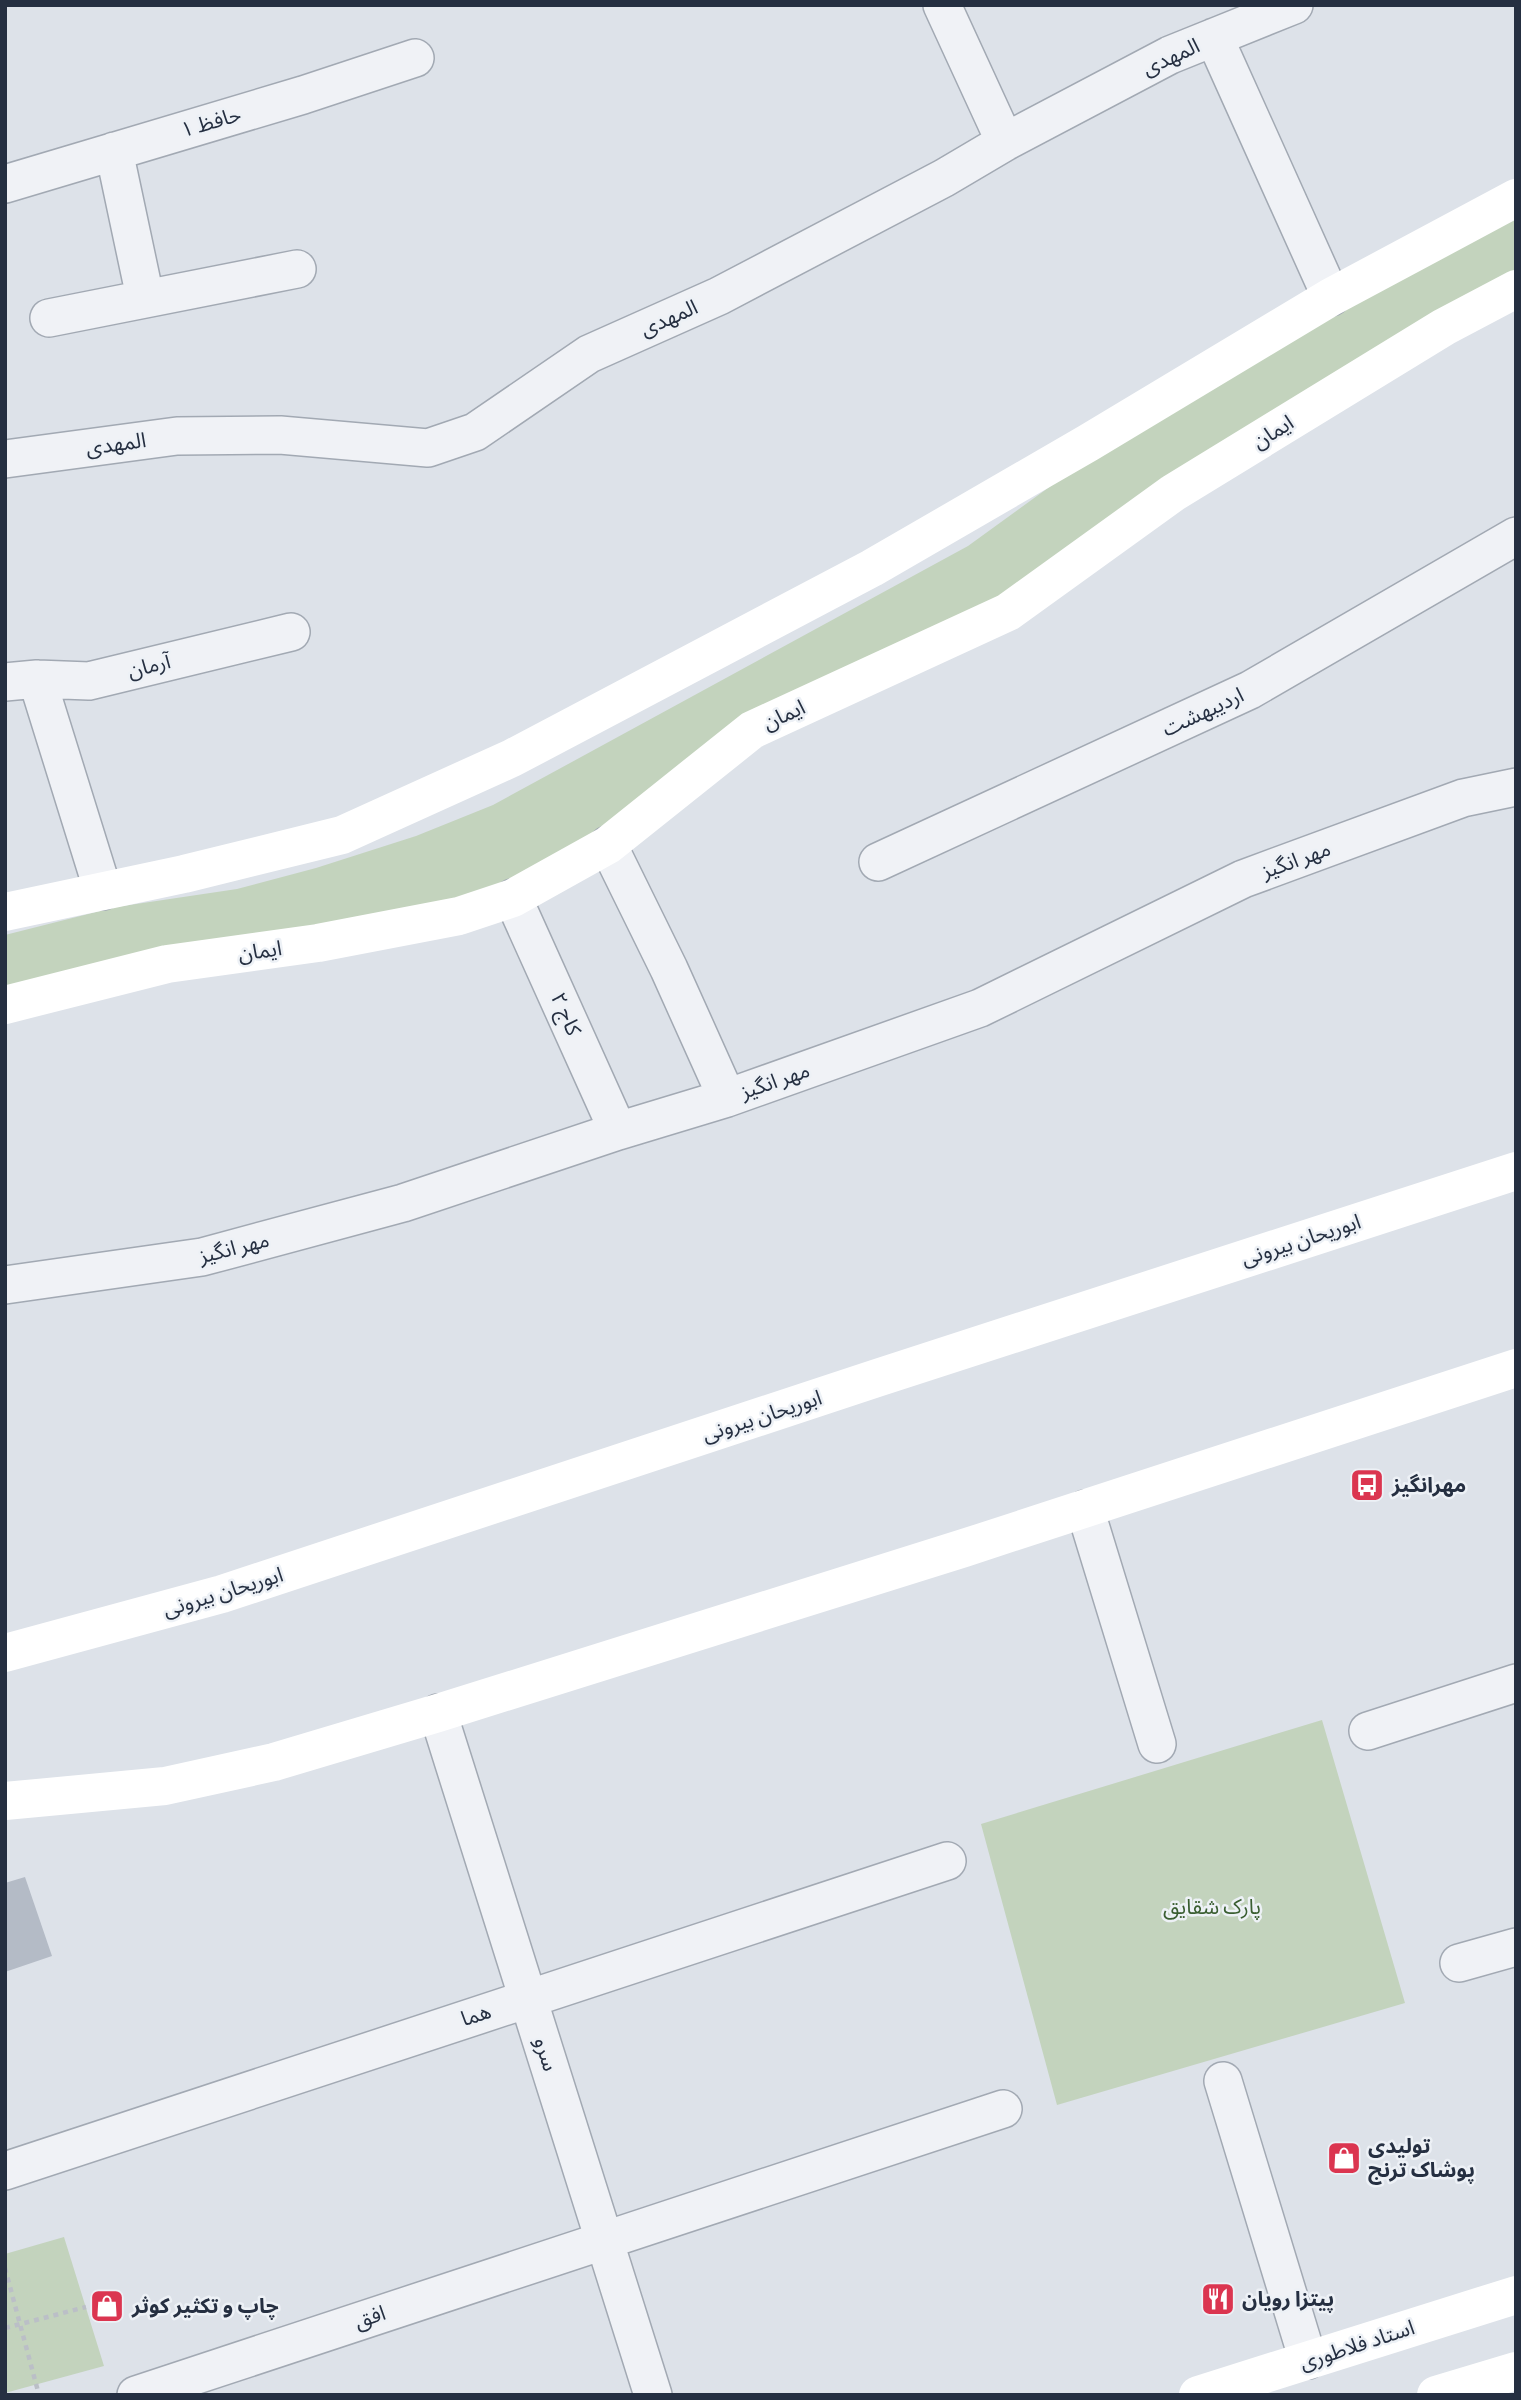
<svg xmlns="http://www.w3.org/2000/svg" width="1521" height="2400" viewBox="0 0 1521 2400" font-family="'Source Sans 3','Noto Sans Arabic',sans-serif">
<rect width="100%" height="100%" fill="#dde2e9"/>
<!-- green -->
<path fill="#c3d3bd" d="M1516,211V279L1024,583L603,837L486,895L5,993V935L116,907L237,889L316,868L416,836L493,805L968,546L1088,459Z
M1322,1720L1405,2003L1057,2105L981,1824Z
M64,2237L104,2366L5,2393V2254Z"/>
<!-- building -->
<path fill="#b4bbc6" d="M25,1877L52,1956L5,1972V1883Z"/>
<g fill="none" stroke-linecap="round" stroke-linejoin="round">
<!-- minor casing -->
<g stroke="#a2a9b3" stroke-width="40">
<path id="minor" d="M942,5L1005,142
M1214,37L1331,297
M114,151L145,297
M5,184L303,95L415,58
M49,318L297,269
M5,459L177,436L280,435L428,448L475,432L589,354L719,296L944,178L1005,142L1170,55L1294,5
M37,679L103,891
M5,682L37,679L89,681L291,632
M608,845L669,969L727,1098
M878,862L1250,690L1516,536
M513,898L618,1131
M5,1285L202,1257L403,1203L618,1131L727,1098L980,1008L1243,879L1463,798L1516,787
M1085,1509L1157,1744
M438,1713L653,2395
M1368,1731L1516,1683
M1459,1963L1516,1947
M1223,2081L1308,2360
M5,2171L947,1861
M136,2395L1003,2109"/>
</g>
<!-- path -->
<path stroke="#bbbfc7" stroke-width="4.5" stroke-dasharray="5 5" stroke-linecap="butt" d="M5,2268L39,2395
M5,2328L86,2307"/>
<!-- minor -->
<use href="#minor" stroke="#f0f2f6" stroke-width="37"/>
<!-- secondary -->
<path stroke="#fff" stroke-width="38" d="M5,912L184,874L342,835L512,758L872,568L1088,443L1331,297L1516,198
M5,1005L167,964L318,943L459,916L513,898L608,845L752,730L1008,612L1173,493L1444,327L1516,289
M5,1653L222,1594L877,1378L1516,1171
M5,1801L165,1786L274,1762L438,1713L964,1548L1516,1368
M1198,2395L1516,2295
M1436,2395L1516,2371"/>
</g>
<!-- icons -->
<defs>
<g id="bus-square" transform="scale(1.75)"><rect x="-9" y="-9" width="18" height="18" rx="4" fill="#db3550" stroke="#edf1f6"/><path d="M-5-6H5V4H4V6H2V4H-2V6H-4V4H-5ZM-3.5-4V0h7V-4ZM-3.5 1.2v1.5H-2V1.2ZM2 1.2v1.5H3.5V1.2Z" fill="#fff"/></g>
<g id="shop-square" transform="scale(1.75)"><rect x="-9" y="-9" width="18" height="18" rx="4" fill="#db3550" stroke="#edf1f6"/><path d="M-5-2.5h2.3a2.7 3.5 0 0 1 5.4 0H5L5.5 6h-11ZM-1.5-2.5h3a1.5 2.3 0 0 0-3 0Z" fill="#fff"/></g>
<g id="restaurant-square" transform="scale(1.75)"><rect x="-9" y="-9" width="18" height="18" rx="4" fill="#db3550" stroke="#edf1f6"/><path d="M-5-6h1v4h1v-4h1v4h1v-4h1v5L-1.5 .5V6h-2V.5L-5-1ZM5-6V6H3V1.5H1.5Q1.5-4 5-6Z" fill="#fff"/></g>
</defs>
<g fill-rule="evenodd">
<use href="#bus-square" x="1367" y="1485"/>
<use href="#shop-square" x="1344" y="2158"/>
<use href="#restaurant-square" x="1218" y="2299"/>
<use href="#shop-square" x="107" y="2306"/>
</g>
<g text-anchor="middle" stroke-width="5" stroke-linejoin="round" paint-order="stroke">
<!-- street labels -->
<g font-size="21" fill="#252f41" stroke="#edf1f6">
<text transform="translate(1171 57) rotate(-25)" y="7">المهدی</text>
<text transform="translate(211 122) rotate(-16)" y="7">حافظ ۱</text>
<text transform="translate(669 318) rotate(-24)" y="7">المهدی</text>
<text transform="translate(1273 432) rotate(-32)" y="7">ایمان</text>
<text transform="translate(116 444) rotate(-8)" y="7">المهدی</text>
<text transform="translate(149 666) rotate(-14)" y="7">آرمان</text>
<text transform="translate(1203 712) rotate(-25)" y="7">اردیبهشت</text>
<text transform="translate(784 715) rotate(-25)" y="7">ایمان</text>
<text transform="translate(1296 860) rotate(-20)" y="7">مهر انگیز</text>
<text transform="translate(260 951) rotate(-8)" y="7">ایمان</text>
<text transform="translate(566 1014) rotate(66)" y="7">کاج ۲</text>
<text transform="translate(775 1081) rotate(-19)" y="7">مهر انگیز</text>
<text transform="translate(1301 1240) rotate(-18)" y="7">ابوریحان بیرونی</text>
<text transform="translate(234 1248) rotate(-14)" y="7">مهر انگیز</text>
<text transform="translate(762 1416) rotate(-18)" y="7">ابوریحان بیرونی</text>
<text transform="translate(223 1592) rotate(-17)" y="7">ابوریحان بیرونی</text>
<text transform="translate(476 2015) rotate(-18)" y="7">هما</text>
<text transform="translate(546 2054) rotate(73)" y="7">سرو</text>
<text transform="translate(370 2317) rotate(-18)" y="7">افق</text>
<text transform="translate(1357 2345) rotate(-18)" y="7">استاد فلاطوری</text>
</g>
<!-- poi labels -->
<g font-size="21" font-weight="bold" fill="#252f41" stroke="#edf1f6" text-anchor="start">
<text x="1392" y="1492">مهرانگیز</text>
<text x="1368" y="2153">تولیدی<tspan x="1368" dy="24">پوشاک ترنج</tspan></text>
<text x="1242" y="2306">پیتزا رویان</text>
<text x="132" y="2313">چاپ و تکثیر کوثر</text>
</g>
<!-- park labels -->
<g font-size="21" fill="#3a5e31" stroke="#edf1f6">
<text x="1212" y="1914">پارک شقایق</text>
</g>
</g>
<!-- border -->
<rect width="1521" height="2400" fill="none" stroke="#252f41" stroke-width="14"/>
</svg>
